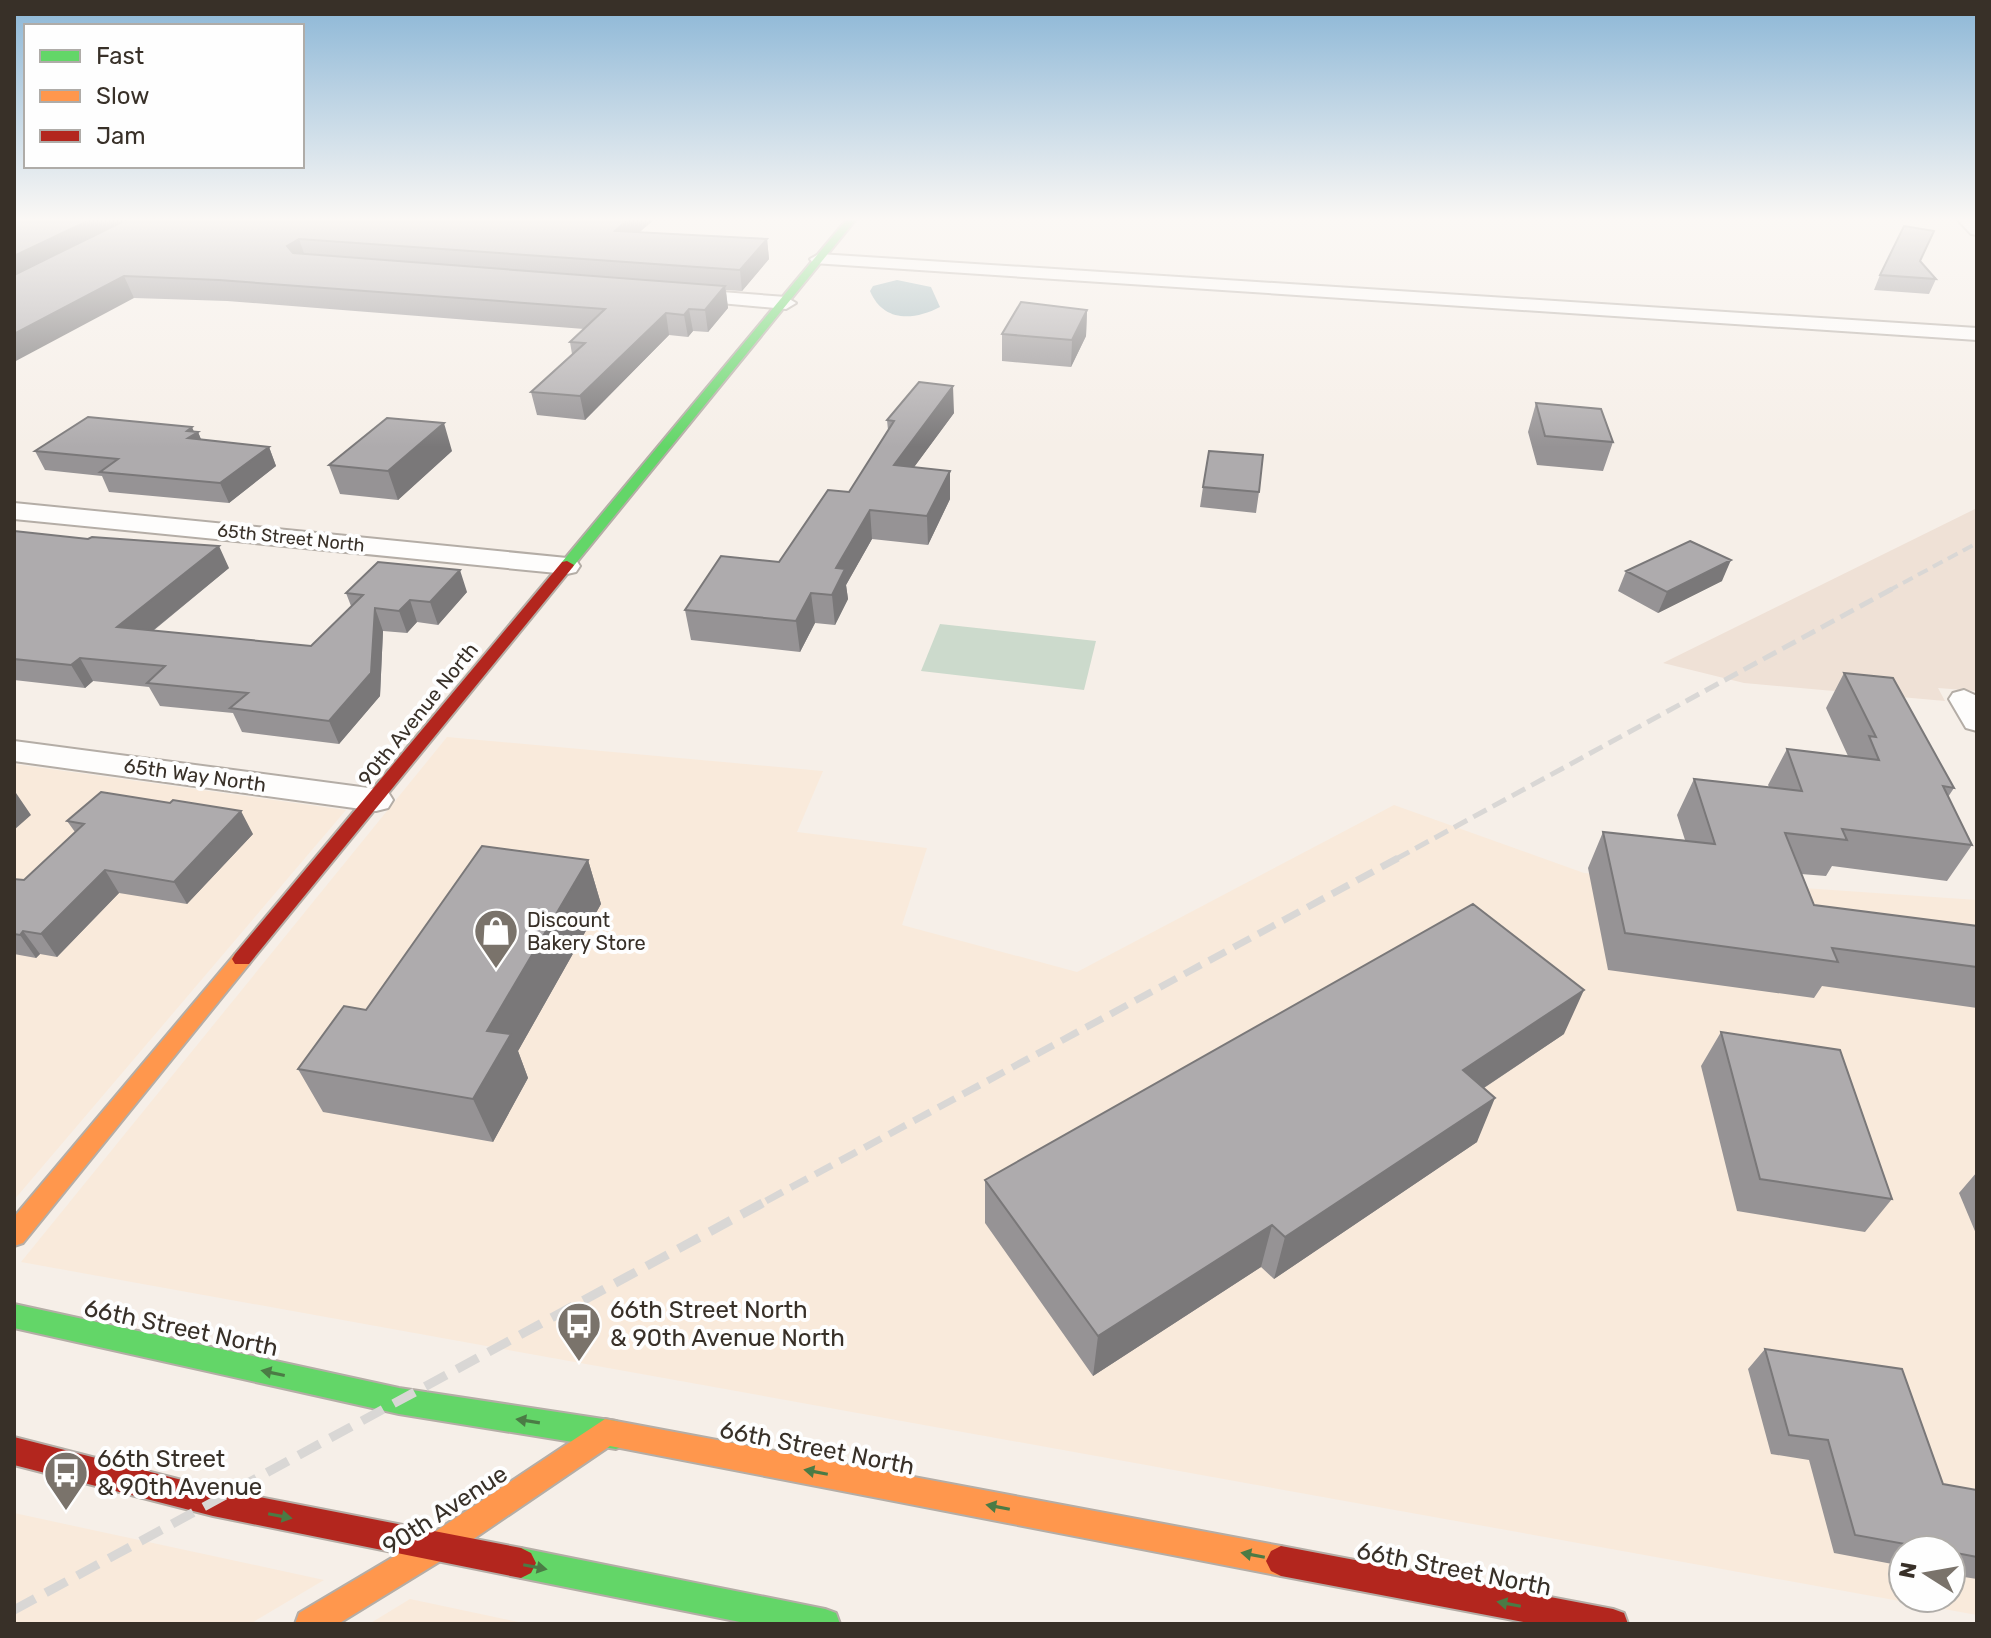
<svg xmlns="http://www.w3.org/2000/svg" width="1991" height="1638" viewBox="0 0 1991 1638" font-family="Rubik,sans-serif">
<rect width="100%" height="100%" fill="#f6efe8"/>
<!-- built -->
<path fill="#f9eadb" fill-rule="evenodd" d="M447,737L823,771L797,832L927,848L902,925L1077,972L1394,805L1584,873L1977,900V1615L21,1262ZM1903,1550H1951V1598H1903Z
M14,764L346,810L14,1200Z
M14,1513L324,1580L250,1624H14Z
M410,1599L528,1624H369Z"/>
<!-- industrial -->
<path fill="#efe1d6" d="M1977,508V691L1938,688L1945,701L1744,683L1663,663Z"/>
<!-- green -->
<path fill="#ccdacc" d="M940,624L1096,641L1084,690L921,671Z"/>
<!-- water -->
<path fill="#a0b8bc" d="M897,280L931,287L940,307C913,321 883,322 870,291L873,286Z"/>
<g fill="none" stroke-linecap="round" stroke-linejoin="round">
<!-- street casing -->
<g stroke="#b4ada6" stroke-width="4">
<path id="street" d="M1956,218H1974L1977,221V235L1971,234Z
M819,254L1977,328V340L813,263L810,259Z
M683,289L786,297L796,303L786,309L676,299L674,295Z
M14,503L567,558L576,560L580,566L576,572L567,574L14,519Z
M1964,690L1977,696V731L1966,728L1949,699L1953,693Z
M14,741L376,789L388,792L393,800L388,808L376,811L14,761Z"/>
</g>
<!-- fast casing -->
<g stroke="#b4ada6" stroke-width="4">
<path id="fast" d="M848,218H857L572,568H562V562Z
M14,1304L399,1388L616,1421L626,1425L630,1435L626,1445L616,1449L399,1414L14,1328Z
M521,1548L825,1609L836,1613L840,1624H750L521,1578L511,1573L506,1563L511,1553Z"/>
</g>
<!-- slow casing -->
<g stroke="#b4ada6" stroke-width="4">
<path id="slow" d="M242,951L249,954L252,959L249,964L23,1243L14,1246V1217L235,954Z
M605,1419L1281,1546L1291,1551L1296,1561L1291,1571L1281,1576L610,1446L447,1557L338,1624H295L299,1613L427,1537Z"/>
</g>
<!-- jam casing -->
<g stroke="#b4ada6" stroke-width="4">
<path id="jam" d="M567,561L574,565L572,568L249,964H235L232,959L235,954L562,562Z
M14,1437L213,1488L521,1548L531,1553L536,1563L531,1573L521,1578L213,1516L14,1465Z
M1281,1546L1613,1609L1624,1613L1628,1624H1534L1281,1576L1271,1571L1266,1561L1271,1551Z"/>
</g>
<!-- street -->
<use href="#street" fill="#fefdfc" fill-rule="evenodd"/>
<!-- fast -->
<use href="#fast" fill="#63d668" fill-rule="evenodd"/>
<!-- slow -->
<use href="#slow" fill="#ff974d" fill-rule="evenodd"/>
<!-- jam -->
<use href="#jam" fill="#b3261e" fill-rule="evenodd"/>
<!-- rail-far3 -->
<path stroke="#d9d7d5" stroke-width="4" stroke-dasharray="11 6" stroke-linecap="butt" d="M1888,591L1977,543"/>
<!-- rail-far2 -->
<path stroke="#d9d7d5" stroke-width="5" stroke-dasharray="15 7" stroke-linecap="butt" d="M1396,859L1892,589"/>
<!-- rail-far1 -->
<path stroke="#d9d7d5" stroke-width="7" stroke-dasharray="19 9" stroke-linecap="butt" d="M766,1201L1400,857"/>
<!-- rail -->
<path stroke="#d9d7d5" stroke-width="9" stroke-dasharray="24 12" stroke-linecap="butt" d="M14,1610L770,1199"/>
</g>
<!-- wall -->
<path fill="#969395" d="M14,218L640,232L767,239L769,259L742,291L726,290L728,308L708,332L693,331L688,337L669,335L585,420L537,415L531,392L572,354L570,342L584,329L227,301L134,298Z
M1880,275L1936,279L1929,294L1874,290Z
M1087,310L1086,336L1071,367L1002,361V334Z
M1536,403L1613,442L1603,471L1537,465L1528,432Z
M954,413L914,467L950,499L928,545L872,539L846,585L848,599L835,625L815,623L800,652L691,640L685,610L779,562L849,492L888,430L887,420Z
M194,431L198,432L201,440L269,447L276,466L229,503L109,492L102,476L45,470L35,451Z
M452,451L398,500L340,494L329,465Z
M1203,487L1259,492L1256,513L1200,507Z
M14,531L229,568L153,631L311,646L351,606L346,593L467,592L438,625L417,622L407,633L383,631L380,696L339,744L242,732L233,713L160,706L149,687L93,681L85,688L14,680Z
M1626,571L1722,581L1658,613L1618,591Z
M1844,673L1954,788L1948,797L1972,845L1947,881L1832,866L1826,876L1801,874L1814,905L1977,926V1008L1822,986L1814,998L1608,970L1588,868L1603,832L1685,840L1677,815L1694,779L1769,787L1768,785L1787,749L1848,756L1826,708Z
M67,821L253,834L187,904L119,893L57,957L40,954L36,958L14,954V879L24,880L75,832Z
M588,860L601,904L518,1051L528,1078L493,1142L323,1112L298,1069L366,1010Z
M1721,1032L1892,1199L1865,1232L1737,1211L1701,1066Z
M1564,1034L1484,1088L1477,1142L1274,1279L1261,1267L1093,1376L985,1223V1180Z
M1977,1172V1236L1959,1193Z
M1765,1349L1943,1484L1977,1490V1579L1951,1575V1550H1903V1566L1834,1553L1809,1460L1771,1454L1748,1369Z"/>
<!-- shaded-wall -->
<path fill="#7a7879" d="M94,218H139L14,282V256Z
M630,218H656L618,251L615,231Z
M299,239L306,259L294,266L287,246Z
M767,239L769,259L742,291L740,270Z
M124,276L134,298L14,362V334Z
M725,286L728,308L708,332L705,310Z
M689,309L693,331L688,337L684,315Z
M1087,310L1086,336L1071,367L1072,340Z
M666,313L669,335L585,420L580,396Z
M953,386L954,413L895,493L894,465Z
M444,423L452,451L398,500L388,471Z
M192,427L195,434L198,432L206,451L188,438L187,431Z
M269,447L276,466L229,503L220,483Z
M950,471V499L928,545L927,516Z
M870,510L872,539L846,585L848,599L835,625L832,595L836,568Z
M219,546L229,568L129,650L117,627Z
M1731,560L1722,581L1658,613L1667,592Z
M460,570L467,592L438,625L430,602Z
M811,593L815,623L800,652L796,621Z
M410,600L417,622L407,633L399,611Z
M375,608L383,631L380,696L339,744L329,721Z
M80,658L93,681L85,688L71,665Z
M16,793L31,815L14,830V794Z
M241,811L253,834L187,904L174,882Z
M588,860L601,904L518,1051L528,1078L493,1142L473,1099L487,1031Z
M105,870L119,893L57,957L41,934Z
M23,931L40,954L36,958L20,935Z
M1584,990L1564,1034L1446,1113L1463,1070Z
M1495,1098L1477,1142L1274,1279L1285,1237Z
M1272,1225L1261,1267L1093,1376L1098,1336Z"/>
<!-- building -->
<path fill="#aeabad" stroke="#7a7879" stroke-width="2" d="M14,218H94L14,256Z
M130,218H630L615,231L767,239L740,270L299,239L287,246L293,253L725,286L705,310L689,309L684,315L666,313L580,396L531,392L585,343L570,342L605,309L219,280L124,276L14,334V275Z
M1904,226L1934,231L1920,261L1936,279L1880,275Z
M1021,302L1087,310L1072,340L1002,334Z
M919,382L953,386L894,465L950,471L927,516L870,510L836,568L845,569L832,595L811,593L796,621L685,610L721,556L779,562L828,490L849,492L894,421L887,420Z
M1536,403L1601,409L1613,442L1545,436Z
M88,417L192,427L187,431L198,432L188,438L269,447L220,483L100,472L118,459L35,451Z
M387,418L444,423L388,471L329,465Z
M1209,451L1263,455L1259,492L1203,487Z
M14,531L88,539L92,537L219,546L117,627L311,646L363,595L346,593L378,562L460,570L430,602L410,600L399,611L375,608L371,673L329,721L230,708L248,693L147,683L165,666L80,658L71,665L14,659Z
M1690,541L1731,560L1667,592L1626,571Z
M1844,673L1893,678L1954,788L1943,786L1972,845L1842,829L1847,840L1785,833L1814,905L1977,926V967L1832,948L1838,962L1625,933L1603,832L1715,844L1694,779L1802,791L1787,749L1879,760L1869,736L1876,737Z
M101,792L170,803L173,800L241,811L174,882L105,870L41,934L23,931L20,935L14,934V879L24,880L84,824L67,821Z
M482,846L588,860L487,1031L511,1034L473,1099L298,1069L344,1006L366,1010Z
M1473,904L1584,990L1463,1070L1495,1098L1285,1237L1272,1225L1098,1336L985,1180Z
M1721,1032L1840,1050L1892,1199L1760,1179Z
M1765,1349L1902,1369L1943,1484L1977,1490V1557L1951,1552V1550H1938L1855,1535L1828,1440L1789,1435Z"/>
<!-- one-way arrows -->
<defs><path id="oneway-solid" d="M-6-.8H1V-3.2L6.5 0L1 3.2V.8H-6Z" transform="scale(2)"/></defs>
<g fill="#4b7b45">
<use href="#oneway-solid" transform="translate(273 1373) rotate(-168)"/>
<use href="#oneway-solid" transform="translate(528 1421) rotate(-171)"/>
<use href="#oneway-solid" transform="translate(816 1472) rotate(-169)"/>
<use href="#oneway-solid" transform="translate(998 1507) rotate(-169)"/>
<use href="#oneway-solid" transform="translate(280 1516) rotate(11)"/>
<use href="#oneway-solid" transform="translate(1253 1555) rotate(-169)"/>
<use href="#oneway-solid" transform="translate(535 1567) rotate(11)"/>
<use href="#oneway-solid" transform="translate(1509 1604) rotate(-169)"/>
</g>
<!-- sky -->
<linearGradient id="sky" x2="0" y2="1"><stop stop-color="#8bb6d6"/><stop offset="0.49" stop-color="#fbf8f5"/><stop offset="1" stop-color="#fbf8f5" stop-opacity="0"/></linearGradient>
<rect width="1991" height="447" fill="url(#sky)"/>
<!-- icons -->
<defs>
<g id="shop-pin" transform="scale(2.3)"><path d="M0 17L-7.5 6A9.5 9.5 0 1 1 7.5 6Z" fill="#7a736b" stroke="#fefefe"/><path d="M-5-2.5h2.3a2.7 3.5 0 0 1 5.4 0H5L5.5 6h-11ZM-1.5-2.5h3a1.5 2.3 0 0 0-3 0Z" fill="#fff"/></g>
<g id="bus-pin" transform="scale(2.3)"><path d="M0 17L-7.5 6A9.5 9.5 0 1 1 7.5 6Z" fill="#7a736b" stroke="#fefefe"/><path d="M-5-6H5V4H4V6H2V4H-2V6H-4V4H-5ZM-3.5-4V0h7V-4ZM-3.5 1.2v1.5H-2V1.2ZM2 1.2v1.5H3.5V1.2Z" fill="#fff"/></g>
</defs>
<g fill-rule="evenodd">
<use href="#shop-pin" x="496" y="931"/>
<use href="#bus-pin" x="579" y="1324"/>
<use href="#bus-pin" x="66" y="1473"/>
</g>
<g text-anchor="middle" stroke-width="8" stroke-linejoin="round" paint-order="stroke">
<!-- far-street labels -->
<g font-size="18" fill="#383028" stroke="#fefefe">
<text transform="translate(291 538) rotate(6)" y="6">65th Street North</text>
</g>
<!-- street labels -->
<g font-size="20" fill="#383028" stroke="#fefefe">
<text transform="translate(418 714) rotate(-51)" y="7">90th Avenue North</text>
<text transform="translate(195 775) rotate(8)" y="7">65th Way North</text>
</g>
<!-- poi labels -->
<g font-size="20" fill="#383028" stroke="#fefefe" text-anchor="start">
<text x="527" y="927">Discount<tspan x="527" dy="23">Bakery Store</tspan></text>
</g>
<!-- near-poi labels -->
<g font-size="24" fill="#383028" stroke="#fefefe" text-anchor="start">
<text x="610" y="1318">66th Street North<tspan x="610" dy="28">&amp; 90th Avenue North</tspan></text>
<text x="97" y="1467">66th Street<tspan x="97" dy="28">&amp; 90th Avenue</tspan></text>
</g>
<!-- near-street labels -->
<g font-size="24" fill="#383028" stroke="#fefefe">
<text transform="translate(181 1328) rotate(12)" y="8">66th Street North</text>
<text transform="translate(817 1448) rotate(11)" y="8">66th Street North</text>
<text transform="translate(445 1510) rotate(-33)" y="8">90th Avenue</text>
<text transform="translate(1454 1569) rotate(11)" y="8">66th Street North</text>
</g>
</g>
<!-- border -->
<rect width="1991" height="1638" fill="none" stroke="#383028" stroke-width="32"/>
<!-- legend -->
<rect x="24" y="24" width="280" height="144" fill="#fefefe" stroke="#afaca8" stroke-width="2"/>
<rect x="40" y="50" width="40" height="12" fill="#63d668" stroke="#afaca8" stroke-width="2"/>
<text x="96" y="64" font-size="24" fill="#383028">Fast</text>
<rect x="40" y="90" width="40" height="12" fill="#ff974d" stroke="#afaca8" stroke-width="2"/>
<text x="96" y="104" font-size="24" fill="#383028">Slow</text>
<rect x="40" y="130" width="40" height="12" fill="#b3261e" stroke="#afaca8" stroke-width="2"/>
<text x="96" y="144" font-size="24" fill="#383028">Jam</text>
<!-- north arrow -->
<g transform="translate(1927 1574) rotate(281)"><circle r="38" fill="#fefefe" stroke="#afaca8" stroke-width="2"/>
<path d="M0-6L14 30L0 20L-14 30Z" fill="#7a736b"/>
<text y="-12" font-size="22" font-weight="bold" text-anchor="middle" fill="#383028">N</text>
</g>
</svg>
